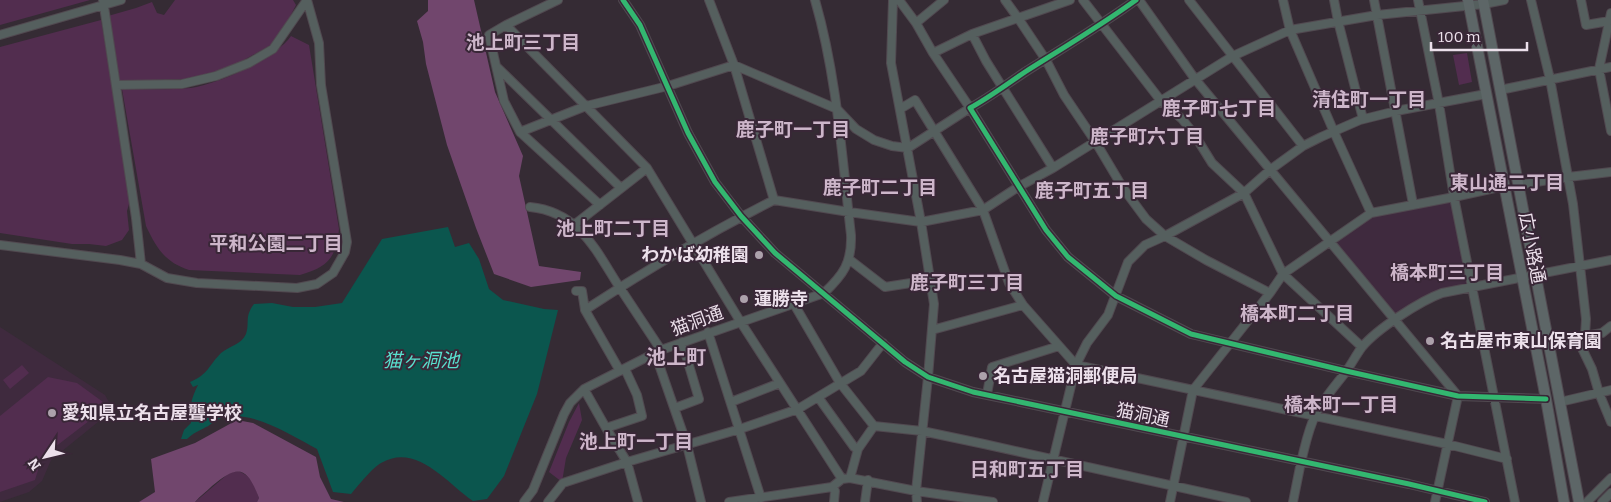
<svg xmlns="http://www.w3.org/2000/svg" width="1611" height="502" viewBox="0 0 1611 502" font-family="Bitter,'Noto Sans JP',serif">
<rect width="100%" height="100%" fill="#352b34"/>
<!-- built -->
<path fill="#3f2a3e" d="M1449,202L1451,203L1467,286L1397,317L1337,244L1338,240L1373,215Z
M0,327L105,395L110,404L98,422L51,460L42,481L29,492L0,502Z"/>
<!-- green -->
<path fill="#522d4f" d="M0,0H90L0,25Z
M175,0H293L296,5L285,26L271,45L240,62L211,73L186,79L120,81L108,16L136,8L152,2L157,13L164,15Z
M101,20L131,197L127,211L129,230L122,240L106,246L89,244H72L0,233V47Z
M291,36L309,45L339,229C336,258 328,267 300,275L189,270C165,262 157,249 146,226L122,89C145,89 169,90 191,88C219,84 275,59 291,36Z
M1467,53L1472,82L1459,85L1453,55Z
M22,365L29,373L10,389L3,380Z
M48,377L77,383L103,402L102,411L42,457L35,480L0,492V416Z
M579,403L582,420L566,458L562,482L549,472L569,422Z
M238,471C253,477 254,484 259,498L257,502H195L229,473Z"/>
<!-- forest -->
<path fill="#71466d" d="M428,0H474L495,92L523,156L519,176L539,266L581,272L580,280L531,287L494,274L476,228L447,145L426,64L423,42L417,21L428,11Z
M237,420L253,423L316,457L320,477L331,499L344,502H257L259,498C247,466 238,464 212,486C206,492 200,496 195,502H139L155,492L151,459L195,443Z"/>
<!-- water -->
<path fill="#0b564e" d="M448,227L455,247L469,243L479,259L489,289L503,300L544,309L558,310L537,394L504,476L487,499L473,501C447,483 416,442 381,463C373,467 358,486 351,494L333,492L317,449C291,435 245,405 216,420C212,422 210,426 206,427C199,431 193,433 187,439H181L184,430L191,423C189,408 191,399 198,385L193,387L190,382C209,374 208,366 221,353C229,346 241,345 246,334C250,323 244,317 254,304L272,303L293,307H315L342,303L382,239Z"/>
<g fill="none" stroke-linecap="round" stroke-linejoin="round">
<!-- minor casing -->
<g stroke="#514950" stroke-width="10">
<path id="minor" d="M103,0L136,218L141,264
M558,0L506,25L647,168L740,321L842,479L850,478L916,491L993,502
M623,0L640,25L688,133L715,182L741,216L775,253L905,362L928,377L973,392L1409,484L1485,502
M709,0L734,65L774,200L849,212L921,222L891,63L893,0
M899,0L916,23L933,53L972,34L1018,18L1046,60L1064,95L1095,141L1123,188L1146,219L1165,236L1206,260L1270,293
M1005,0L1018,18L1070,0
M1083,0L1161,101L1182,119L1194,134L1212,163L1244,193L1283,274L1362,347
M1136,0C1100,26 1063,48 1025,72C1007,84 990,97 970,108L1046,230L1068,257L1116,296L1191,334L1346,371L1458,396L1546,399
M1139,0L1195,79L1458,396
M1189,0L1303,146
M1334,0L1338,21L1363,119
M1374,0L1413,204
M1418,0L1439,104L1454,197L1515,502
M1531,0L1550,79L1573,204L1586,319L1585,336
M1581,0L1586,25L1609,21
M1611,13L1599,69L1611,131
M916,23L944,0
M506,25L489,35L504,101L520,132L600,205
M972,34L986,61L1053,168
M0,35L121,0
M497,67L621,188
M116,85L182,84L216,76L249,63L273,49L307,0
M1500,90L1611,67
M900,109L915,100L983,210L1009,283L1023,305L1076,365L1447,444L1507,459
M520,132L586,106L668,86L734,65L837,109L856,129L874,140L892,146L908,148L970,108L933,53
M1518,185L1568,177L1611,172
M530,207C580,212 596,251 620,288C634,309 647,329 661,350
M1371,213L1454,197L1504,186
M574,225L647,168
M0,245L120,260L141,264L167,278L197,283L297,288L317,284L333,273L345,252L347,242L321,85L319,43L307,0
M850,260L885,287L930,280
M576,291H582L585,310L620,371
M794,304L840,383L874,426L922,431L984,444L1246,502
M585,310C646,270 709,233 774,200
M932,330L1023,305
M708,332L761,498
M1577,338L1592,369L1599,393L1611,422
M1549,347L1585,336L1602,333L1611,326
M655,353L687,445L701,502
M625,369L637,395L642,416L606,428L627,462L740,429L798,409L861,371L883,343
M584,389L606,428
M987,394L992,367L1059,346
M818,397L854,447L858,449
M731,402L780,383
M1560,402L1611,390
M675,408L699,399L682,342
M1301,462C1305,447 1308,429 1316,414C1323,399 1335,386 1345,373C1351,365 1356,355 1362,347C1377,329 1420,301 1442,293L1611,260
M850,478L858,449L874,426
M832,487L835,491L834,502
M524,502L533,490L564,414L570,403L584,389L661,350L824,293C843,275 852,263 851,235C842,157 837,76 815,0
M548,502L563,483L627,462L638,502
M729,502L832,487L842,479
M865,502L868,480
M917,502L916,491L928,377L934,304L921,222L983,210L1018,187L1053,168L1233,56L1290,30L1283,0
M1043,502L1076,365L1087,343L1108,315L1128,262L1145,245L1165,236L1244,193L1270,170L1303,146L1321,137L1360,120L1396,111L1486,94
M1170,502L1193,390L1270,293L1283,274L1371,213L1334,132L1290,30L1377,15L1484,4L1504,0
M1293,502L1301,462
M1435,502L1458,396
M1587,502L1611,478
M1602,502L1611,493"/>
</g>
<!-- major casing -->
<g stroke="#514950" stroke-width="12">
<path id="major" d="M1468,0L1546,399L1564,502
M1483,0L1579,502"/>
</g>
<!-- minor -->
<use href="#minor" stroke="#555f5e" stroke-width="8"/>
<!-- major -->
<use href="#major" stroke="#5d6667" stroke-width="10"/>
<!-- cycleway casing -->
<g stroke="#392737" stroke-width="8">
<path id="cycleway" d="M623,0L640,25L688,133L715,182L741,216L775,253L905,362L928,377L973,392L1409,484L1485,502
M1136,0C1100,26 1063,48 1025,72C1007,84 990,97 970,108L1046,230L1068,257L1116,296L1191,334L1346,371L1458,396L1546,399"/>
</g>
<!-- cycleway -->
<use href="#cycleway" stroke="#33b770" stroke-width="5"/>
</g>
<!-- markers -->
<g fill="#aca1ab" stroke="#392737" stroke-width="2">
<circle cx="759" cy="255" r="5"/>
<circle cx="744" cy="299" r="5"/>
<circle cx="1430" cy="341" r="5"/>
<circle cx="983" cy="376" r="5"/>
<circle cx="52" cy="413" r="5"/>
</g>
<g text-anchor="middle" stroke-width="4" stroke-linejoin="round" paint-order="stroke">
<!-- street labels -->
<g font-size="18" fill="#ece0eb" stroke="#392737">
<text transform="translate(1532 248) rotate(79)" y="6">広小路通</text>
<text transform="translate(697 321) rotate(-20)" y="6">猫洞通</text>
<text transform="translate(1143 415) rotate(12)" y="6">猫洞通</text>
</g>
<!-- poi labels -->
<g font-size="18" font-weight="bold" fill="#ece0eb" stroke="#392737" text-anchor="start">
<text x="749" y="261" text-anchor="end">わかば幼稚園</text>
<text x="754" y="305">蓮勝寺</text>
<text x="1440" y="347">名古屋市東山保育園</text>
<text x="993" y="382">名古屋猫洞郵便局</text>
<text x="62" y="419">愛知県立名古屋聾学校</text>
</g>
<!-- neighbourhood labels -->
<g font-size="19" font-weight="bold" fill="#cdb6ca" stroke="#392737">
<text x="523" y="49">池上町三丁目</text>
<text x="1369" y="106">清住町一丁目</text>
<text x="1219" y="115">鹿子町七丁目</text>
<text x="793" y="136">鹿子町一丁目</text>
<text x="1147" y="143">鹿子町六丁目</text>
<text x="1507" y="189">東山通二丁目</text>
<text x="880" y="194">鹿子町二丁目</text>
<text x="1092" y="197">鹿子町五丁目</text>
<text x="613" y="235">池上町二丁目</text>
<text x="276" y="250">平和公園二丁目</text>
<text x="1447" y="279">橋本町三丁目</text>
<text x="967" y="289">鹿子町三丁目</text>
<text x="1297" y="320">橋本町二丁目</text>
<text x="1341" y="411">橋本町一丁目</text>
<text x="636" y="448">池上町一丁目</text>
<text x="1027" y="476">日和町五丁目</text>
</g>
<!-- water labels -->
<g font-size="19" font-style="italic" fill="#58e0ce" stroke="#392737">
<text x="421" y="367">猫ヶ洞池</text>
</g>
<!-- quarter labels -->
<g font-size="20" font-weight="bold" fill="#cdb6ca" stroke="#392737">
<text x="676" y="364">池上町</text>
</g>
</g>
<!-- north arrow -->
<g transform="translate(45 457) rotate(235)" stroke="#392737" stroke-width="4" paint-order="stroke">
<path d="M0-4L9 19L0 12L-9 19Z" fill="#ece0eb"/>
<text y="-8" font-size="14" font-weight="bold" text-anchor="middle" fill="#ece0eb">N</text>
</g>
<!-- scale -->
<path d="M1431 42v8h96v-8" fill="none" stroke="#ece0eb" stroke-width="2.5"/>
<text x="1438" y="42" font-size="15" fill="#ece0eb" stroke="#392737" stroke-width="4" paint-order="stroke">100 m</text>
</svg>
